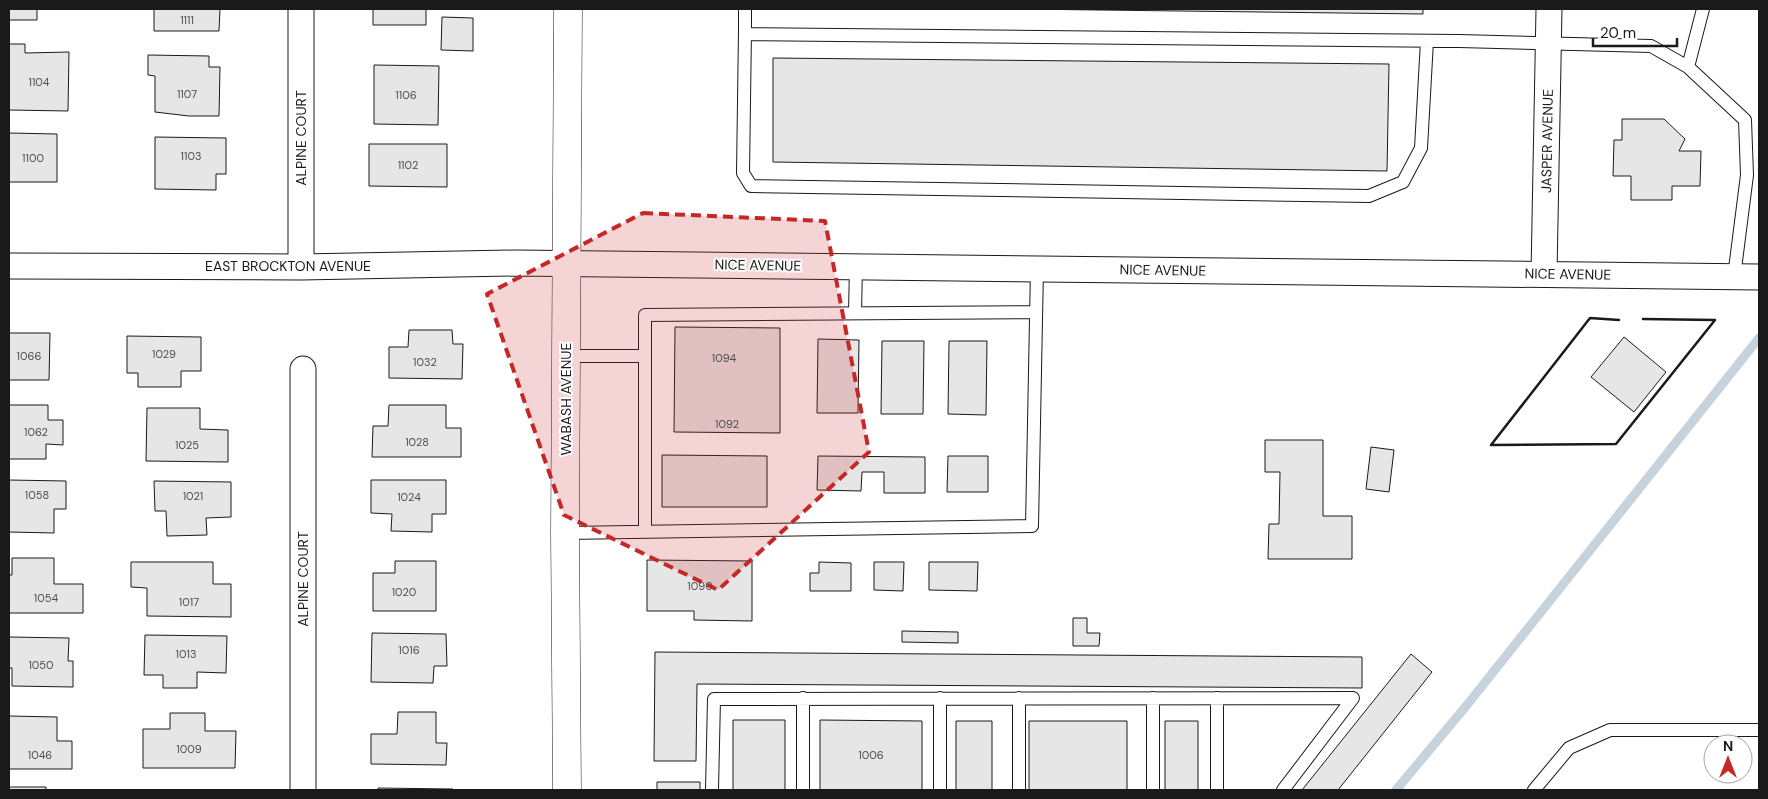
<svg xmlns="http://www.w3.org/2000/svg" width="1768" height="799" viewBox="0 0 1768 799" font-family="'DM Sans',sans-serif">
<rect width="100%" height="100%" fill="#fff"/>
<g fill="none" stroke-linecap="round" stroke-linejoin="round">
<!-- stream -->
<path stroke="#c6d2dc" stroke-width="9" d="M1396,790L1467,705L1759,338"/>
</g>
<!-- building -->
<path fill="#e6e6e6" stroke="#1a1a1a" d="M9,9H37V20H9Z
M154,9H220L219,31H154Z
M373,9H426V25H373Z
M1019,9H1423V14Z
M442,17L473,18V51L441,50Z
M9,44H25V53L69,52L68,111L9,110Z
M148,55L209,56V67H220L219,116H189L155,112V76L148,75Z
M773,58L1389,64L1387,171L773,162Z
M374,65L439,66L438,125L374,124Z
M1622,119H1664L1685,139L1679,151H1701L1700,186H1672V200H1631V176H1613L1614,140H1622Z
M9,133L57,134V182H9Z
M155,137L226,138V174H216V190L155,189Z
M369,144H447V187L369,186Z
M675,327L780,328V433L674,432Z
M409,330H452L453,344H463L462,379L389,378V347H408Z
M9,333H50L49,380H9Z
M127,336L201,337V371H181V387H138V373H127Z
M1624,337L1666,372L1634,412L1591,377Z
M818,339L859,340L858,413H817Z
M882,341H924L923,414H881Z
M949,341H987L986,415L948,414Z
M9,405H48V420H63V445L46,444V459H9Z
M389,405H446V428H461V457H372L373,426H388Z
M147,408H200V429L228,430V462L146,461Z
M1265,440H1323V516H1352V559H1268L1269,524H1279L1280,472H1265Z
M1371,447L1394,450L1389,492L1366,489Z
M662,455L767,456V507H662Z
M818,456L925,457V493H884V472H862L861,491L817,490Z
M948,456H988V492H947Z
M9,480L66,481V509H54V533L9,532Z
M371,480H446V514H432V532L391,531L392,514L371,513Z
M154,481L231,482V517L206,518L207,535L167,536L166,511H155Z
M12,558H54V584H83V613H9V575H12Z
M647,560L752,561V621L694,620V611H647Z
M395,561H436V611H373V573H395Z
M131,562H213V584H231V617L147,616V588L131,587Z
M819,562L851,563V591H810V573H819Z
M874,562H904L903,591L874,590Z
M929,562H978L977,591L929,590Z
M1073,618H1087V633H1100L1099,646H1073Z
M902,631L958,632V643L902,642Z
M372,633L446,634L447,666H434L433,683L371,682Z
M145,635L227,636L226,673L197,672V688H163V675H144Z
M9,637L69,638L68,661H73V687L12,686V668H9Z
M655,652L1362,657V688L697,684L696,761H654Z
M1411,654L1432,672L1338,790H1302Z
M398,712H436V743H447L446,765L371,764V734H397Z
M170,713H205V731H236L235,768H143V729H170Z
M9,716L57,717V741H72V769H9Z
M733,720H785V790H733Z
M820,720L922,721V790H820Z
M956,721H992V790H956Z
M1029,721H1127V790H1029Z
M1165,721H1198V790H1165Z
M657,782H700V790H657Z
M9,787H46V790H9Z
M378,788L453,789V790H378Z"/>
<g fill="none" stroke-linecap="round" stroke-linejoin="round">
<!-- service casing -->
<g stroke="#1a1a1a" stroke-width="14">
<path id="service" d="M745,9V30L748,34L1459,41L1651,46L1688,67L1745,120L1747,175L1734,277
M745,30L743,173L751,186L1369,196L1403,182L1421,148L1427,41
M1688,67L1703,9
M855,313L856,266
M567,356H645
M645,532V315L1036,312
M565,533L1032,526L1037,268
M940,698V790
M1019,698V790
M1153,698V790
M712,790L714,699L1353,698L1283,790
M803,790V698
M1217,790V698
M1534,790L1569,748L1610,730H1759"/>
</g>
<!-- minor casing -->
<g stroke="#1a1a1a" stroke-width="27">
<path id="minor" d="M9,266L301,267L516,263L1759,277
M301,267V9
M1544,274L1549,9
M303,369V790"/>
</g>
<!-- tertiary casing -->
<g stroke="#1a1a1a" stroke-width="29">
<path id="tertiary" d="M567,790L565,533L568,9"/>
</g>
<!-- service -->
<use href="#service" stroke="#fff" stroke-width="12"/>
<!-- minor -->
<use href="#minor" stroke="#fff" stroke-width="25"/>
<!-- tertiary -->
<use href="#tertiary" stroke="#fff" stroke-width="28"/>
<!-- wall -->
<path stroke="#1a1a1a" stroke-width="2.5" d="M1619,320L1590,318L1491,445L1616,444L1715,320L1643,319"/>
</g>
<!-- marked area -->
<path fill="#c62828" fill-opacity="0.2" stroke="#c62828" stroke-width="4" stroke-dasharray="10 6" stroke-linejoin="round" d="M643,213L825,221L869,452L718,590L564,515L487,294Z"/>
<g text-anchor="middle" stroke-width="4" stroke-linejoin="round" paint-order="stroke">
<!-- number labels -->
<g font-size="11" fill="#4d4d4d">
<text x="187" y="24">1111</text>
<text x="39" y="86">1104</text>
<text x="187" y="98">1107</text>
<text x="406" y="99">1106</text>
<text x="191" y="160">1103</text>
<text x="33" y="162">1100</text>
<text x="408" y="169">1102</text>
<text x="164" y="358">1029</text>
<text x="29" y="360">1066</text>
<text x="724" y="362">1094</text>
<text x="425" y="366">1032</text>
<text x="727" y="428">1092</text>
<text x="36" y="436">1062</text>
<text x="417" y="446">1028</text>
<text x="187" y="449">1025</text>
<text x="37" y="499">1058</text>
<text x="193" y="500">1021</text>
<text x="409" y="501">1024</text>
<text x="700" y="590">1090</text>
<text x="404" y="596">1020</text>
<text x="46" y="602">1054</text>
<text x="189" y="606">1017</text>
<text x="409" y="654">1016</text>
<text x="186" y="658">1013</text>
<text x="41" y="669">1050</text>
<text x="189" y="753">1009</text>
<text x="40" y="759">1046</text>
<text x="871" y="759">1006</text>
</g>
<!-- street labels -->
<g font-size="14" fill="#1a1a1a" stroke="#fff">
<text transform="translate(301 138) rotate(-90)" y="5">ALPINE COURT</text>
<text transform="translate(1547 141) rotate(-89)" y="5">JASPER AVENUE</text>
<text transform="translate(758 265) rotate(1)" y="5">NICE AVENUE</text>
<text x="288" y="271">EAST BROCKTON AVENUE</text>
<text transform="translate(1163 270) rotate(1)" y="5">NICE AVENUE</text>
<text transform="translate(1568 274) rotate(1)" y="5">NICE AVENUE</text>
<text transform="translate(566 399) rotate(-90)" y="5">WABASH AVENUE</text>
<text transform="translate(303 579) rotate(-90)" y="5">ALPINE COURT</text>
</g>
</g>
<!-- border -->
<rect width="1768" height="799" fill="none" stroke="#1a1a1a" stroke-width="20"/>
<!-- north arrow -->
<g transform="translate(1728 759)"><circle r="24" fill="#ffffff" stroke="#a3a3a3"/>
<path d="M0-4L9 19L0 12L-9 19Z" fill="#c62828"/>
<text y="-8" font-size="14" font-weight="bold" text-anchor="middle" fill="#1a1a1a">N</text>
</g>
<!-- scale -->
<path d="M1593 38v8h84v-8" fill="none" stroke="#1a1a1a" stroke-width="2.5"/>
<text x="1600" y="38" font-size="15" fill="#1a1a1a" stroke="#ffffff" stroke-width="4" paint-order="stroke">20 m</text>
</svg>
